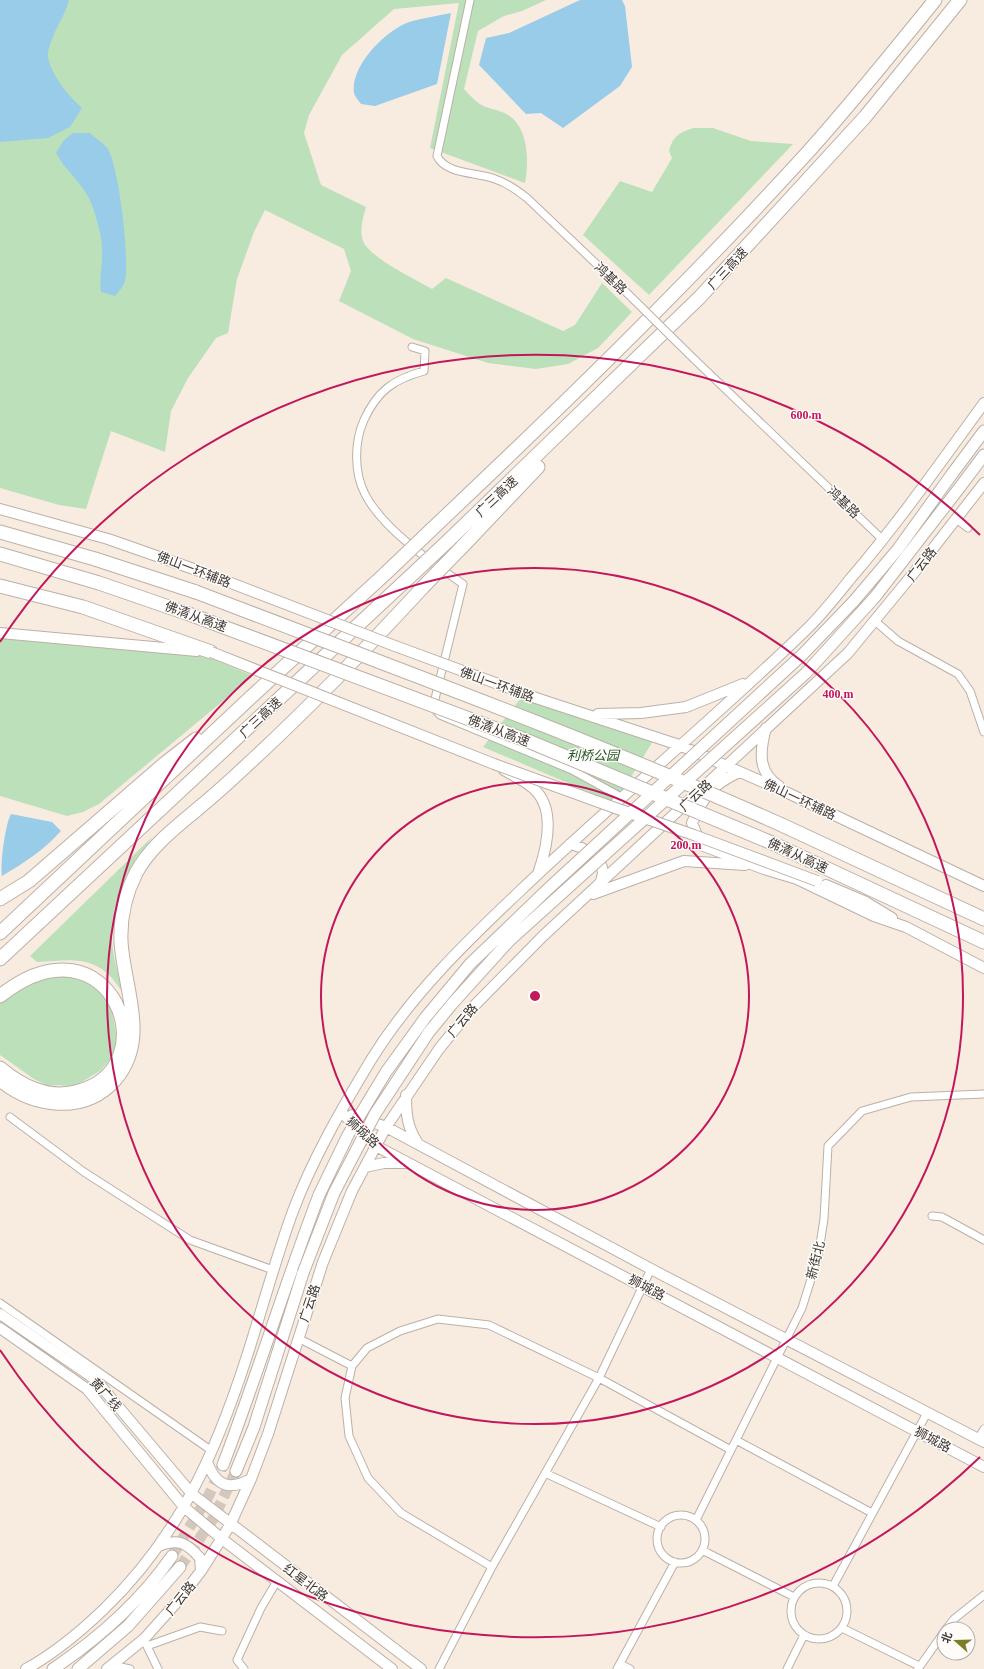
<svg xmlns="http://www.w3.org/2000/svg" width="984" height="1669" viewBox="0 0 984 1669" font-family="'Times New Roman','Noto Sans SC',serif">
<rect width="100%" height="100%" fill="#f8ece1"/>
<!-- green -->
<path fill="#bbe0ba" d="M0,0H546L522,11L504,16L478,31L464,89C468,93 472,98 477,102C485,109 499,109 508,115C529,128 529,162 525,183L430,148L459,3L394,9L342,55L309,115L304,133L321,185L366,207C363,218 359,230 363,241C370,258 415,279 432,289L446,278L563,331L575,325L602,283L632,312L598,348L568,364L536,369L488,363L413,339L339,301L351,271L344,249L265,210L254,232L237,279L228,333L216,338L188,378L171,411L165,452L111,431L86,509L59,505L0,488Z
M693,128H713L751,141L793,144L649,295L583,235L620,181L652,192L672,158L669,151C673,136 679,133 693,128Z
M0,637L207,656L253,676L99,804L83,812L67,816L0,796Z
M527,690L653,741L615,803L483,747Z
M152,837C147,847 138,853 134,862C106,914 106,940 125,995C120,989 116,983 111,977C89,954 65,961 37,962L30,956Z
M61,975L83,980L98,989L110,1001L117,1038L115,1054L100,1071L75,1086L46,1085L34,1079L0,1055V1003L41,978Z"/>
<!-- water -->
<path fill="#98cce9" d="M0,0H69C66,13 59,22 54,34C52,40 47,51 48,57C52,77 68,95 82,108L70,127L48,138L0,142Z
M580,0H622L625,6L632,67L620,86L563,128L541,113L526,114L479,65L486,38L509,33Z
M451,13L437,84L375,106L361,104C359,101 355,97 354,93C350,66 386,30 409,22C423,18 437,16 451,13Z
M73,133H90C95,138 104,143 108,149C119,168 130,260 125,281C124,286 118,292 115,296L101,292C99,277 103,264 102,249C102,235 95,211 89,198C80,181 65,170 56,153L64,140Z
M11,814L52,822L61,831C44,850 24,863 2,876C0,865 5,825 11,814Z"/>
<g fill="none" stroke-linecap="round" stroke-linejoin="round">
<!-- primary-tunnel -->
<path stroke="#d3c8be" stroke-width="11" stroke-dasharray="11 5.5" stroke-linecap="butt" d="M172,1556L209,1495L223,1465
M180,1567L213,1519L236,1471"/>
<!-- street casing -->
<g stroke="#bcb0a7" stroke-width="9">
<path id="street" d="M470,0L437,156C446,175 478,172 495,179C507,183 517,190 527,198L627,293
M412,347L425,351L424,371C394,379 377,391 364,420C354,442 354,473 365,494C382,528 432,563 463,584L433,707L440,715L572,770L621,797
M694,359L883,540
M956,519L968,528
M875,621L898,641L958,674L970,691L984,732
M10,1117L84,1172L190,1240L273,1270
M932,1216L942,1217L984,1240
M0,1303L212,1451
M298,1338L352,1366
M978,1439L984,1429
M736,1440L872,1513
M545,1473L661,1527
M657 1539a24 24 0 1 1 48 0a24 24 0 1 1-48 0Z
M696,1520L802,1308L818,1257L824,1219L828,1146L862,1111L911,1097L984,1094
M702,1550L794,1597
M492,1567L401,1513L368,1478L349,1436L345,1398L352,1366L367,1348L400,1331L438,1319L489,1325L599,1378L731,1450
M791 1611a28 28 0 1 1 56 0a28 28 0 1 1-56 0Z
M833,1586L927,1413
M842,1628L919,1666
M946,1629L954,1619L984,1595
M145,1642L158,1669
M147,1646L200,1627L222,1631
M620,1664L630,1669
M112,1665L130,1669
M244,1669L237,1660L261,1608L277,1581
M439,1669L492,1567L599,1378L651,1269
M617,1669L675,1562
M787,1669L804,1635
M918,1669L944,1632"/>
</g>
<!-- secondary casing -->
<g stroke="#bcb0a7" stroke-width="12">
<path id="secondary" d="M0,509L108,539L205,573
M0,633L197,651
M536,698L679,745L790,794L984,886
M598,714L641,713L686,707L743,684
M766,728C760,750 757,772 779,786
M504,770C514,776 525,781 533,788C556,808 547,847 539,871
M739,772C712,785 704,795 692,823L701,845L764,869L797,879L874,916L906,927L984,968
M570,844C583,847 601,856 603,872C603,875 601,881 600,884
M826,885L864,901L892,918
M593,894L684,861L745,865
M406,1095C406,1114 407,1126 417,1142
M341,1112L376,1146L984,1467
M352,1115L386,1127L651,1269L984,1442
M365,1167L384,1163H406
M0,1314L95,1379L192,1494L421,1669
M0,1328L87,1389L184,1507L222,1539L392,1669
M207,1462C216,1486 229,1491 251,1479
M159,1546C178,1538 187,1543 200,1558L201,1571
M26,1669C55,1653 80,1632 103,1610C178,1538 215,1455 246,1359C262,1310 275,1260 293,1211C313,1158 342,1108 371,1060C411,995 466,942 521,890C615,800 716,718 809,627C824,612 838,594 851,578C899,522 941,462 984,403
M107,1669L144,1639L178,1601L201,1571L230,1525L251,1479L268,1434L323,1262L352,1191L386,1127L439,1049L473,1007L543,936L848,653L917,569L984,483"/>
</g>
<!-- primary casing -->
<g stroke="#bcb0a7" stroke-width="13">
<path id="primary" d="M952,474L984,431
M960,487L984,455
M223,1465C257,1376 285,1284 319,1195
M236,1471L254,1427L303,1273
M53,1669C99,1638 140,1602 172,1556
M78,1669L128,1626L180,1567"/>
</g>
<!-- highway casing -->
<g stroke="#bcb0a7" stroke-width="15">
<path id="highway" d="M431,530C560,408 688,284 808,152C852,103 893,52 935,0
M0,532L95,559L196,592
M448,541L700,297L865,117L960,0
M462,547L538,467
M0,554L99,583L189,614
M0,586L83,607L211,652
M782,825L984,919
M772,843L984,942
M0,899L29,881L164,764L196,739
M0,933L250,698L386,573
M0,959L402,584
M0,996C111,908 172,1070 75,1092C48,1099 21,1086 0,1068
M0,1080C33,1107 84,1115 115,1080C150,1039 124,989 121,942C120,918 125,895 136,873C151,845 178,826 201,806C217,793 231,780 246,766C308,709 366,649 423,587"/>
</g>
<!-- street -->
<use href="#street" stroke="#fff" stroke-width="7"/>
<!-- secondary -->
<use href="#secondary" stroke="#fff" stroke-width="10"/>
<!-- primary -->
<use href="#primary" stroke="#fff" stroke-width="11"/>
<!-- highway -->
<use href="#highway" stroke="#fff" stroke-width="13"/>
<!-- street-bridge casing -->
<g stroke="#bcb0a7" stroke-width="9" stroke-linecap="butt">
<path id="street-bridge" d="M627,293L694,359"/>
</g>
<!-- secondary-bridge casing -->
<g stroke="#bcb0a7" stroke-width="12" stroke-linecap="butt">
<path id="secondary-bridge" d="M205,573L395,646L536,698
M211,652L494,764L618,809L694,835L817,881"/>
</g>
<!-- primary-bridge casing -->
<g stroke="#bcb0a7" stroke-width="13" stroke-linecap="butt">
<path id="primary-bridge" d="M319,1195L348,1135L386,1072L425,1018L470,964L548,889L802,655L854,601L898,549L952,474
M303,1273L334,1193L375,1114L429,1032L452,1004L509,941L806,673L875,597L960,487"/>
</g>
<!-- highway-bridge casing -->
<g stroke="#bcb0a7" stroke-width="15" stroke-linecap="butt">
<path id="highway-bridge" d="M386,573L431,530
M402,584L448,541
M423,587L462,547
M196,592C392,667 590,739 782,825
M189,614L528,741L772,843"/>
</g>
<!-- street-bridge -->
<use href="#street-bridge" stroke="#fff" stroke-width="7"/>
<!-- secondary-bridge -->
<use href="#secondary-bridge" stroke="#fff" stroke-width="10"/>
<!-- primary-bridge -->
<use href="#primary-bridge" stroke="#fff" stroke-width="11"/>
<!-- highway-bridge -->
<use href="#highway-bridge" stroke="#fff" stroke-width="13"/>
</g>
<!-- distance rings -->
<g fill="none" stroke="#c2185b" stroke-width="2">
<circle cx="535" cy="996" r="214"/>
<circle cx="535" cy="996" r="428"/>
<path d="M980 1457A641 641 0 0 1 0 1350M0 642A641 641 0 0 1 980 535"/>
</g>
<g text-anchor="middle" stroke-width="3" stroke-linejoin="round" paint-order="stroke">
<!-- street labels -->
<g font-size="13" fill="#3d3834" stroke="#fefbf9">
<text transform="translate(727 268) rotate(-47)" y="5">广三高速</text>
<text transform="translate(611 278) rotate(44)" y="5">鸿基路</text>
<text transform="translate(496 496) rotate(-43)" y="5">广三高速</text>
<text transform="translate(844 502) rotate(44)" y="5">鸿基路</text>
<text transform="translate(921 564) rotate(-52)" y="5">广云路</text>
<text transform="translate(194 569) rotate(21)" y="5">佛山一环辅路</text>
<text transform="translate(196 616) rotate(20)" y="5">佛清从高速</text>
<text transform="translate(497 684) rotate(20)" y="5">佛山一环辅路</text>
<text transform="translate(260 717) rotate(-43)" y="5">广三高速</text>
<text transform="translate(499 730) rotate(21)" y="5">佛清从高速</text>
<text transform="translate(695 795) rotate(-43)" y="5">广云路</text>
<text transform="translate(800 799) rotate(25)" y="5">佛山一环辅路</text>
<text transform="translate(798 855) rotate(25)" y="5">佛清从高速</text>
<text transform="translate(462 1020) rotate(-50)" y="5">广云路</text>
<text transform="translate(363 1132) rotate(42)" y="5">狮城路</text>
<text transform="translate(815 1260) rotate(-76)" y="5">新街北</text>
<text transform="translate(647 1287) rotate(28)" y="5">狮城路</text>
<text transform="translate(309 1303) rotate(-71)" y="5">广云路</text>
<text transform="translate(106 1394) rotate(48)" y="5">黄广线</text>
<text transform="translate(933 1439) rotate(28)" y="5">狮城路</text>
<text transform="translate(306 1582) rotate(37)" y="5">红星北路</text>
<text transform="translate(180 1598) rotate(-51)" y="5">广云路</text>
</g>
<!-- park labels -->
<g font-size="13" font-style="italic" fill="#215624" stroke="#fefbf9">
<text x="593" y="760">利桥公园</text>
</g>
</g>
<circle cx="535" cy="996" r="6" fill="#c2185b" stroke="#fefbf9" stroke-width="2"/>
<g font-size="12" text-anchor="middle" font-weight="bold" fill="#c2185b" stroke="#fefbf9" stroke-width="3" stroke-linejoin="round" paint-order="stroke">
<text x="806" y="419">600 m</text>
<text x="838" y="698">400 m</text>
<text x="686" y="849">200 m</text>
</g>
<!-- north arrow -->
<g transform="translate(956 1641) rotate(290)"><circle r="19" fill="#fefbf9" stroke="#b1adaa"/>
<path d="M0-3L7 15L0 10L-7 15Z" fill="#7c7e27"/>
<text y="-6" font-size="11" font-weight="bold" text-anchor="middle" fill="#3d3834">北</text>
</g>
</svg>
